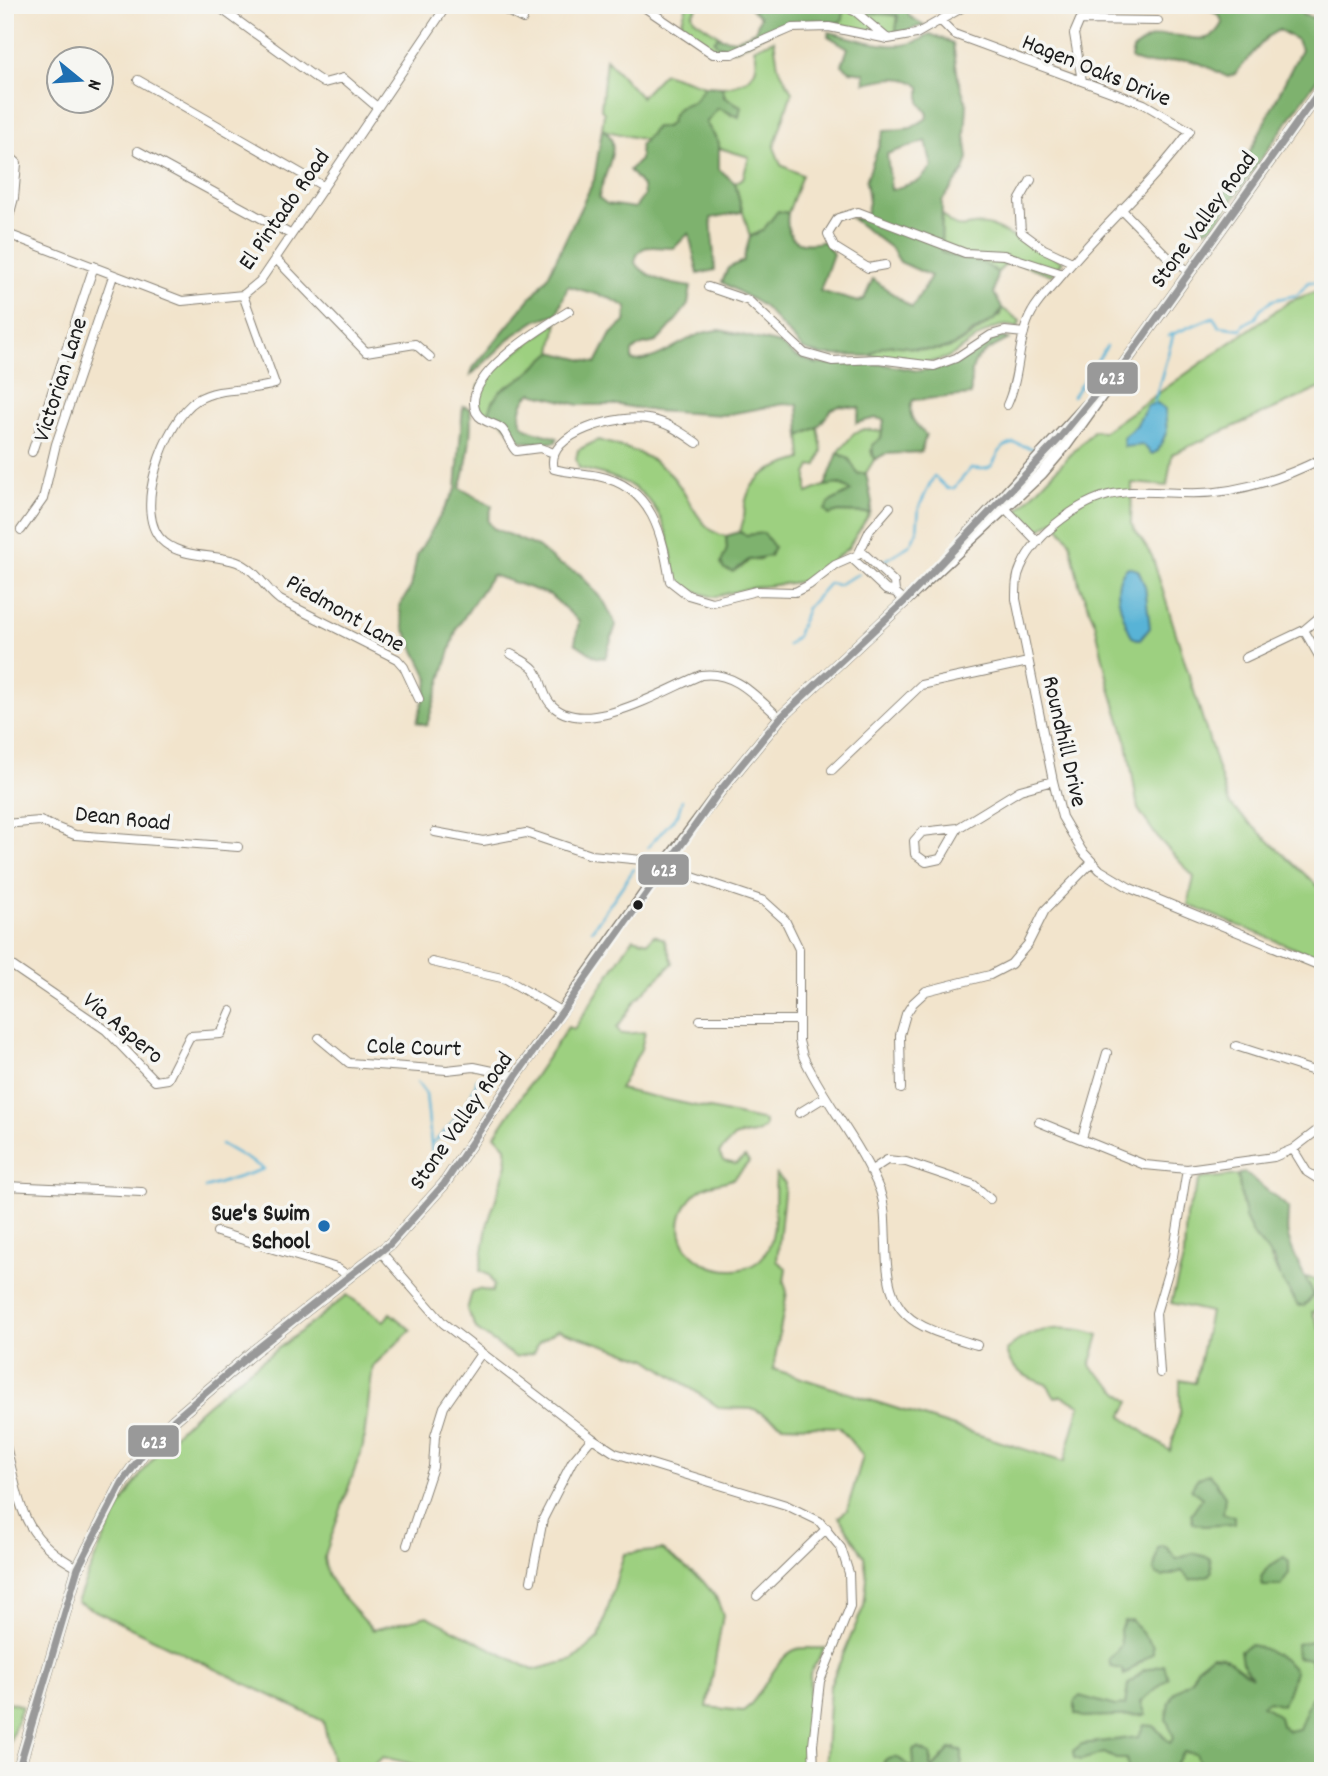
<svg xmlns="http://www.w3.org/2000/svg" width="1328" height="1776" viewBox="0 0 1328 1776" font-family="Dekko,sans-serif">
<rect width="100%" height="100%" fill="#f6f6f2"/>
<filter id="ink" filterUnits="userSpaceOnUse"><feTurbulence type="fractalNoise" baseFrequency=".0143" numOctaves="2"/><feDisplacementMap in="SourceGraphic" scale="14" xChannelSelector="R" yChannelSelector="G"/><feConvolveMatrix kernelMatrix="1 2 1 2 8 2 1 2 1" color-interpolation-filters="sRGB"/></filter>
<filter id="wash" filterUnits="userSpaceOnUse"><feTurbulence type="fractalNoise" baseFrequency=".00686" numOctaves="4" result="noise"/><feDisplacementMap in="SourceGraphic" scale="28" xChannelSelector="R" yChannelSelector="G"/><feGaussianBlur stdDeviation="1.57" result="paint"/><feColorMatrix in="noise" values="0 0 0 0 0 0 0 0 0 0 0 0 0 0 0 0 0 1.4 0 .05"/><feComposite in="paint" operator="in"/></filter>
<g filter="url(#wash)">
<rect width="100%" height="100%" fill="#f2e4cc"/>
<!-- green -->
<path fill="#9dd080" stroke="#5c764e" stroke-width="2" d="M687,5H699L692,14L694,19L722,38L717,37V45L724,49L715,50L680,26Z
M844,10L898,16L896,31L900,33L893,36L831,23H838Z
M774,40L778,66L792,92L774,147L781,165L802,175L788,213L778,211L763,230L750,237L735,183L743,178L749,157L719,148V143L706,123L718,108L724,107L732,116L722,87C747,85 763,73 754,48Z
M606,59L641,97L664,73L705,86L693,103C681,105 673,109 671,122L666,127H656L645,140L607,131L602,129L604,113L601,109Z
M942,214C960,238 968,219 991,226L1063,261L1052,275L1010,260L997,273C983,260 960,260 941,252Z
M1323,289V387L1172,454L1167,486L1132,483L1131,524L1152,556L1229,804L1323,891V960L1188,905L1194,877L1157,837L1138,809L1127,743L1109,685L1095,623L1079,584L1070,542L1054,520L1038,531L1017,511L1094,430L1103,432L1290,301Z
M1002,308L1020,321L1018,328C992,316 968,349 946,358C924,367 893,359 870,356C890,332 916,357 948,348C966,343 984,325 1000,315Z
M557,322L552,352C543,359 535,368 526,375C509,387 495,393 488,415L482,416L478,402L479,386L503,362Z
M818,427L822,451L817,465L811,466L807,474V493L833,482L852,491L830,502L839,512L870,513L848,548L806,581L750,588L713,597L684,588L677,581C672,567 672,552 668,538C654,488 624,479 579,468L576,459L578,450L598,440C624,447 653,455 672,476C688,493 700,534 726,536L727,549L742,567L749,560H760L774,547L764,534L746,535L739,532C744,523 744,516 745,505C750,474 775,467 802,459L800,436Z
M864,429L882,431L881,438L871,451L874,460L866,473L858,474L849,459L838,453L854,433Z
M654,935L664,939L673,963L636,1000L617,1028L621,1034L645,1032L641,1049L619,1089L765,1121V1127C751,1140 748,1131 734,1137L719,1153L723,1161L736,1164L745,1157L749,1162C744,1167 737,1178 730,1180C713,1185 701,1184 689,1201C650,1258 750,1299 770,1244C777,1224 774,1196 776,1174L785,1183L777,1261L786,1268L784,1282L787,1292L773,1369L1064,1462L1080,1405L1062,1396L1054,1397L1048,1385C1030,1379 1009,1371 1006,1350C1032,1326 1067,1324 1099,1335L1090,1366L1130,1402L1122,1416L1170,1451L1180,1413V1380L1195,1383L1210,1312L1171,1303L1184,1256L1186,1215L1200,1179L1238,1175L1242,1204L1254,1236L1266,1249L1279,1275L1304,1306L1314,1295L1302,1276L1323,1282V1310L1312,1312L1320,1329L1323,1327V1771H958L955,1748L950,1749L932,1769L930,1766L932,1760L914,1764L911,1768L907,1765L884,1767L891,1771H849L843,1768L825,1771L830,1685L864,1606L867,1579L864,1556L839,1517L847,1510L863,1456L839,1427L783,1425L754,1409L720,1408L647,1359L558,1330L539,1342L534,1353L515,1357L477,1330L467,1310L472,1292L478,1289L492,1292L494,1285L489,1275L480,1271L487,1226L507,1164L506,1147L495,1135L568,1027L574,1029L633,938L648,942Z
M347,1295L384,1321L390,1313L411,1330L373,1366L363,1446L324,1558C327,1587 355,1609 373,1630L427,1616L533,1670L573,1660L599,1638L624,1554L662,1550L702,1580L716,1597L723,1615L707,1707L743,1711C763,1697 775,1656 797,1649C805,1647 817,1649 825,1648L810,1673L807,1771H471L460,1767L438,1770L383,1757L367,1771H335L323,1721L77,1602C99,1545 127,1484 169,1440C222,1384 289,1344 347,1295Z
M5,1701L22,1706L5,1756Z"/>
<!-- forest -->
<path fill="#7eb26e" stroke="#4d6745" stroke-width="2" fill-rule="evenodd" d="M751,5H906L909,16L924,25L900,33L896,31L898,15L844,10L843,19L838,23L802,21L783,25L735,50L717,45L714,41L717,37L735,40L755,31L760,17L750,8Z
M1200,5H1296L1303,15L1323,20V71L1215,225L1205,230L1201,224C1245,174 1270,108 1301,50L1297,40L1279,30L1267,37L1235,74L1228,77C1215,71 1200,61 1186,60C1169,59 1144,70 1131,58L1133,50C1170,13 1205,61 1223,23L1219,15Z
M829,32C860,39 901,57 930,34L953,43L958,78L967,105L965,135L968,158L964,171L942,201L941,252C966,263 976,254 997,273L994,293L1002,308C998,320 988,323 978,329C967,335 959,345 946,348C914,356 889,333 870,356L820,355L803,349L763,306L722,282L728,268L743,261L750,237L763,230L778,211L788,213C784,241 800,248 824,241L833,254L820,291L858,302L864,299L873,279L912,308L931,276L900,262L892,249L851,218L865,219L869,202L866,181L884,131L911,128L927,118L928,114L920,103V87C907,73 882,79 865,83L864,73L850,71L842,65L848,48L828,36ZM926,141L932,167L919,181L891,190L887,154Z
M705,86L722,87L724,97L741,106L739,117L718,108L706,123L719,143V169L735,183L742,212L711,218L715,270L698,274L689,233L674,248C659,249 638,239 635,263C650,280 669,284 691,287C690,292 689,299 688,304C686,309 660,340 656,342C646,345 640,343 632,352V361C667,361 686,331 720,330L780,344L795,356L817,364H882L918,371L946,367L993,340L1003,337L1009,339C977,356 969,357 971,395L913,400C905,415 916,425 926,435L921,452L885,454L874,460L872,445L881,438L884,420L876,418L856,423L860,408L840,406L832,409L818,427L800,436L798,405L784,404L724,415L654,411L619,405H579L532,393C525,397 525,400 522,406C513,434 540,431 557,438L556,442C545,442 531,445 520,440C507,432 509,421 488,415C497,386 504,390 526,375C535,368 543,359 552,352L596,363L611,334L625,322L627,307L609,298L568,286L557,314L537,320L514,335L471,375L473,368L547,278L594,180L602,129C627,142 600,179 599,198L607,204L635,208L644,196L643,187L629,170L640,160V145L656,127H666L671,122C673,109 681,105 693,102Z
M463,406L470,409C473,431 467,467 460,488L492,506L488,521L493,528L538,547L557,563L580,574L605,603L616,625L605,658L596,657L575,643L579,621L550,595L492,575L457,628L427,725L417,722L429,679L404,628L399,607L411,587L417,555L456,489Z
M838,453L849,459L858,474L866,473L872,503L870,513L839,512L829,515L825,510L830,502L851,491L840,484L825,486Z
M739,532L746,535L764,533L774,547L770,556L749,560L733,572L724,569L721,563L727,549L726,536Z
M1244,1172L1288,1207C1289,1217 1285,1230 1289,1240C1295,1259 1305,1277 1314,1295L1304,1306H1298L1279,1275L1275,1261L1254,1236L1245,1218L1238,1175Z
M1209,1473L1225,1496L1223,1514L1234,1516V1524L1204,1526L1193,1523L1191,1514L1202,1498L1191,1489L1197,1479Z
M1165,1546L1177,1559L1193,1553L1210,1558L1212,1571L1210,1575L1190,1580L1182,1571L1163,1577L1157,1575L1154,1569L1158,1548Z
M1284,1557L1289,1562V1573L1281,1586H1263L1261,1577L1268,1567Z
M1131,1620L1153,1646V1653L1124,1675L1122,1669L1111,1667L1109,1660L1121,1645L1120,1630L1124,1621Z
M1316,1640L1321,1648L1323,1668L1318,1671L1311,1664V1659L1297,1657L1296,1644Z
M1250,1645C1265,1648 1288,1658 1295,1672L1283,1705L1269,1701L1262,1705L1279,1716L1281,1725L1289,1731L1299,1729L1311,1698L1323,1694V1771H1202L1196,1754L1184,1752L1171,1771H1129L1126,1759H1116L1104,1753L1081,1760L1074,1758L1073,1751L1082,1744L1138,1737L1144,1725L1154,1726L1170,1743L1174,1737L1166,1719L1169,1702L1174,1693L1191,1680L1198,1666L1212,1655L1223,1656L1252,1677L1242,1662L1240,1650Z
M1164,1665L1168,1678L1141,1702L1146,1715L1083,1717L1075,1714V1701L1080,1696L1115,1706L1125,1705L1128,1684L1144,1670Z
M918,1748L931,1754L930,1766L932,1769L950,1749L962,1750V1763L958,1771H891L883,1767L884,1761C898,1753 902,1761 911,1768L914,1764L913,1750Z"/>
<!-- water -->
<path fill="#59b3d6" stroke="#3a6879" stroke-width="2" d="M1157,403L1165,409L1167,431L1158,451L1152,454L1143,445L1124,447L1123,437L1136,426L1148,405Z
M1128,567L1138,570L1145,586L1150,628L1140,640L1132,637C1123,618 1108,583 1128,567Z"/>
<g fill="none" stroke-linecap="round" stroke-linejoin="round">
<!-- stream -->
<path stroke="#59b3d6" stroke-width="2.5" d="M1168,336L1213,317L1219,326L1241,329L1244,324L1256,318L1260,309L1273,300L1297,295L1309,282H1323
M1073,396L1107,346
M1154,403L1173,336
M885,560L910,545L917,531L919,507L934,476L948,489L954,488L971,468C998,472 989,464 1003,447L1014,443L1034,449
M788,645L797,636L807,608L829,583L837,585L859,574
M648,847L678,814L682,800
M592,930L634,869
M417,1082L426,1094L431,1144
M221,1144L264,1169
M440,1162L432,1152L431,1144C444,1136 476,1095 477,1078
M205,1188L264,1169"/>
</g>
</g>
<g filter="url(#ink)">
<g fill="none" stroke-linecap="round" stroke-linejoin="round">
<!-- street casing -->
<g stroke="#878074" stroke-width="10">
<path id="street" d="M216,5L316,78L324,83L343,78L377,107
M495,5L523,19
M641,5L713,54H732L792,28L829,27L888,39
M841,5L856,12L888,39L916,34L967,5
M942,22L954,34L1144,104L1190,131C1153,183 1103,225 1062,275C1052,287 1039,299 1032,312C1017,338 1021,375 1007,405
M138,80L323,186
M1082,81L1074,34L1080,20L1158,21
M138,151L290,234
M5,152L17,163L14,198L5,231
M1031,180L1019,201L1021,232L1044,249L1072,262
M1121,209L1167,256L1190,272
M5,233L182,301L243,295L260,281L447,5
M275,258L366,352L415,344L430,357
M885,265L868,268L834,247L828,234L838,218L858,212L965,253L1004,255L1063,274
M708,287L749,301L804,353L832,361L878,359L934,366L956,358L991,335L1005,331L1024,333
M243,295L275,384C250,392 220,386 197,400C166,419 129,516 165,543C184,558 214,554 237,562C256,569 265,589 280,600L397,659L404,667L419,699
M697,443C681,432 667,422 648,419C622,414 543,432 554,469C569,473 583,473 598,476C653,487 662,534 670,581L688,595L712,602L756,591L795,592L809,585L835,565L858,555L870,530L890,507
M32,452L94,266
M554,453L540,448L516,451C510,445 508,435 502,429C494,422 482,423 476,412C460,376 543,327 569,311
M1323,458C1290,475 1253,488 1216,492C1184,496 1152,489 1120,493C1083,497 1036,533 1021,567C1016,577 1016,588 1016,599L1053,781L1062,817L1082,851L1100,870L1130,888L1323,967
M1001,504L1038,542
M21,530L43,499L56,444L113,276
M861,551L894,582L895,592L905,601
M853,559L886,590L895,592
M1304,630L1323,663
M511,654C518,658 529,663 534,669C542,678 542,694 550,703C582,741 664,690 701,675C735,670 757,698 780,718
M1245,658L1304,630L1323,614
M832,770L921,685L1028,662
M5,824L40,821L75,835L238,847
M958,828L922,832L914,841L915,854L926,862L940,859L958,828L1020,790L1053,781
M435,832L483,841L526,833L591,855L642,860L764,901L785,920L799,949V1041L803,1056C824,1102 861,1143 880,1191C886,1208 885,1226 886,1244C887,1320 911,1325 977,1345
M5,961L106,1030L155,1081L168,1079L190,1036L221,1034L231,1011
M432,962L506,979L562,1012
M700,1020H799
M319,1038L349,1063L447,1070L474,1067L516,1076
M1236,1046L1323,1074
M901,1089L900,1035L906,1014L913,1003L926,991L990,975L1011,964L1028,944L1045,910L1092,862
M799,1113L825,1097
M1039,1122L1145,1165L1187,1169L1274,1157L1293,1149L1323,1126
M1082,1138L1107,1053
M1293,1149L1307,1172L1323,1182
M870,1171L887,1160L906,1162L974,1185L990,1199
M5,1186L142,1192
M217,1232L337,1268L350,1277
M381,1252L443,1323L592,1438L615,1453L786,1505L819,1521L841,1548L849,1573L850,1607L820,1681L813,1745L814,1771
M1160,1373L1156,1313L1173,1256L1187,1169
M5,1442C21,1503 18,1536 78,1568
M407,1545L433,1467L435,1436L444,1407L480,1355
M531,1581L543,1519L572,1462L592,1438
M757,1596L827,1528"/>
</g>
<!-- secondary casing -->
<g stroke="#878074" stroke-width="13">
<path id="secondary" d="M963,540L1087,405
M18,1771L78,1568L122,1483L146,1449L174,1420L253,1352L390,1244L444,1184L516,1076L663,867L719,792L780,718L1042,473L1066,445L1323,86"/>
</g>
<!-- street -->
<use href="#street" stroke="#fff" stroke-width="8"/>
<!-- secondary -->
<use href="#secondary" stroke="#fff" stroke-width="10"/>
<!-- bus-1 casing -->
<g stroke="#f6f6f2" stroke-width="12">
<path id="bus-1" d="M18,1771L78,1568L122,1483L146,1449L174,1420L253,1352L390,1244L444,1184L516,1076L719,792L780,718L905,601L1058,440L1103,385L1116,375L1323,86"/>
</g>
<!-- bus-1 -->
<use href="#bus-1" stroke="#999" stroke-width="7"/>
</g>
</g>
<!-- markers -->
<circle fill="#1c1c1c" stroke="#f6f6f2" stroke-width="2.5" cx="638" cy="905" r="6"/>
<circle fill="#1f6fb2" stroke="#f6f6f2" stroke-width="2.5" cx="324" cy="1226" r="7"/>
<g text-anchor="middle" stroke-width="7" stroke-linejoin="round" paint-order="stroke">
<!-- street labels -->
<g font-size="24" fill="#1c1c1c" stroke="#f6f6f2">
<text transform="translate(1097 69) rotate(22)" y="8">Hagen Oaks Drive</text>
<text transform="translate(283 209) rotate(-55)" y="8">El Pintado Road</text>
<text transform="translate(1202 219) rotate(-54)" y="8">Stone Valley Road</text>
<text transform="translate(59 379) rotate(-72)" y="8">Victorian Lane</text>
<text transform="translate(346 612) rotate(30)" y="8">Piedmont Lane</text>
<text transform="translate(1066 741) rotate(77)" y="8">Roundhill Drive</text>
<text transform="translate(123 817) rotate(6)" y="8">Dean Road</text>
<text transform="translate(124 1027) rotate(40)" y="8">Via Aspero</text>
<text transform="translate(414 1046) rotate(2)" y="8">Cole Court</text>
<text transform="translate(460 1120) rotate(-55)" y="8">Stone Valley Road</text>
</g>
<!-- poi labels -->
<g font-size="24" font-weight="bold" fill="#1c1c1c" stroke="#f6f6f2" text-anchor="end">
<text x="310" y="1220">Sue's Swim<tspan x="310" dy="28">School</tspan></text>
</g>
</g>
<g stroke="#f6f6f2" stroke-width="2.5">
<rect x="1086" y="361" width="53" height="34" rx="7" fill="#999"/>
<rect x="637" y="853" width="53" height="33" rx="7" fill="#999"/>
<rect x="127" y="1424" width="53" height="34" rx="7" fill="#999"/>
</g>
<g font-size="19" text-anchor="middle" font-weight="bold" fill="#fff">
<text x="1112" y="384">623</text>
<text x="664" y="876">623</text>
<text x="154" y="1448">623</text>
</g>
<!-- margin -->
<rect width="1328" height="1776" fill="none" stroke="#f6f6f2" stroke-width="28"/>
<!-- north arrow -->
<g transform="translate(80 80) rotate(108)"><circle r="33" fill="#f6f6f2" stroke="#9f9f9c" stroke-width="2"/>
<path d="M0-5L12 26L0 18L-12 26Z" fill="#1f6fb2"/>
<text y="-10" font-size="19" font-weight="bold" text-anchor="middle" fill="#1c1c1c">N</text>
</g>
</svg>
